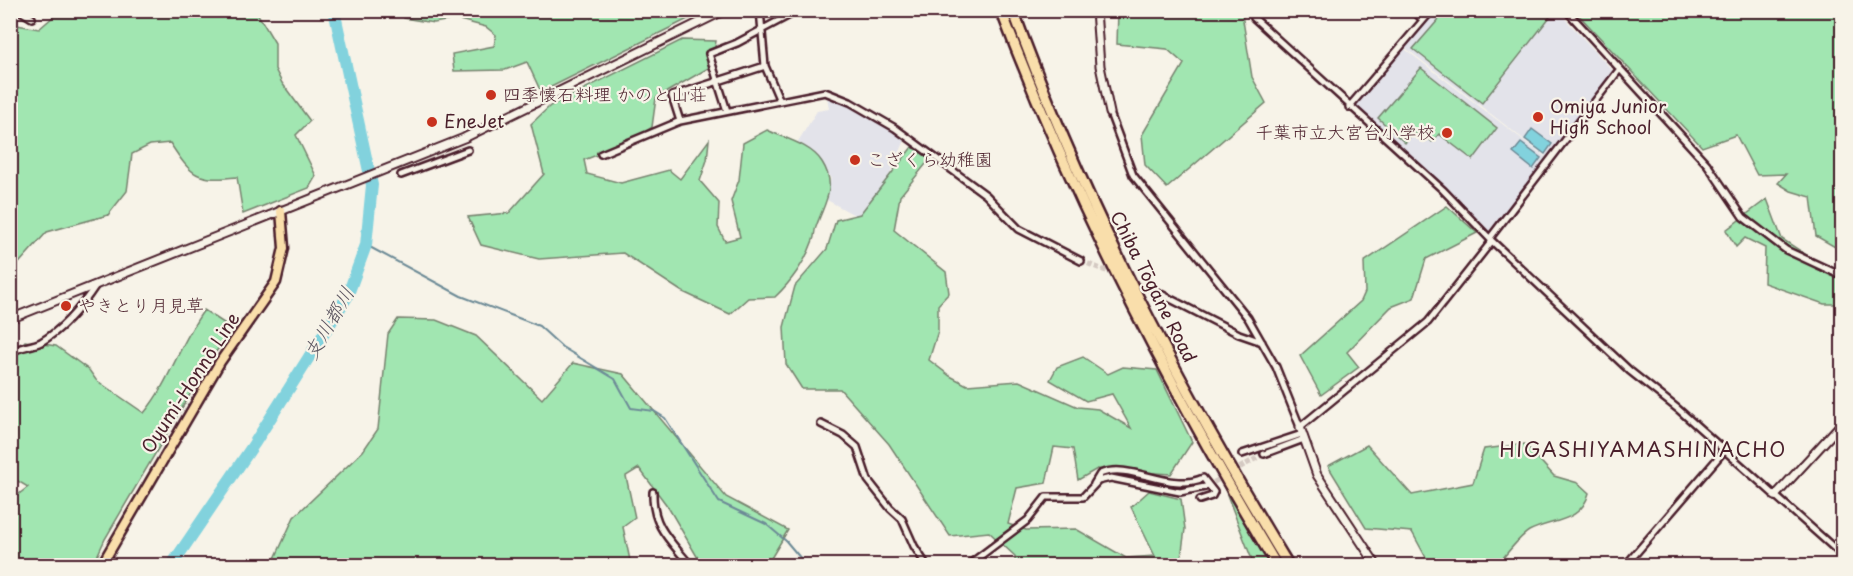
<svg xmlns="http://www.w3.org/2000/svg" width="1853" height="576" viewBox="0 0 1853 576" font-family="'Playpen Sans','Klee One',sans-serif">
<rect width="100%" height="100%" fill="#f7f3e8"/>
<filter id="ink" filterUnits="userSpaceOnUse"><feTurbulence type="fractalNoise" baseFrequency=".0167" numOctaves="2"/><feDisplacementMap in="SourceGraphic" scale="12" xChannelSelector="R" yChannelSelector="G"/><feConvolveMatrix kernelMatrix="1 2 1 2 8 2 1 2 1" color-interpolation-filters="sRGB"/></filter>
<g filter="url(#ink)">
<!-- built -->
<path fill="#e3e3ea" d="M1435,11H1558L1613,71L1612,75L1548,158L1403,46Z
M1402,47L1548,159L1493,230L1487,231L1449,192L1353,106Z
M827,96L851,105L906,138L883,190L860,218L827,200L831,177L797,143L817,111L829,109Z"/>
<!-- green -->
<path fill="#a1e6b1" stroke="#76826e" stroke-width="1.5" d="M61,10L256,11L275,43V69L282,83L310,121L296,135L316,176L309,188L243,214L237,177C197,181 192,177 170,143L150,145L132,154L127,191L108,215L47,232L11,272V24L39,29Z
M403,11V10L704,11L541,92L527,62L505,70L454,71L452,54L494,46L496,35L486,27L456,19L434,23L404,18Z
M1118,11H1244L1242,14L1252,77L1266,103L1167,188L1145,165L1142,135L1184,64L1167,49L1117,44Z
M1551,11L1553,13L1482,103L1413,49L1446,11Z
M1575,11H1842V251L1816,236L1811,197L1791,191L1778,183L1786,174L1757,175L1736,135L1702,147Z
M682,40L716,41L712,66L656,98L652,127L630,142L584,160L587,174L621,183L669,170L680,179L709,140L707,160L700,181L719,203L718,227L725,241L740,237L731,201L739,180L743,143L767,130C784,138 812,145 822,162C838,187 824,203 816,227C814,231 815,236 813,240C806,261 791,282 775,297L748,298L730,314L681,291L623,253L539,259L481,245L468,217L509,213L544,174L531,124L550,106Z
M1421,68L1497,128L1473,160L1439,134L1432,142L1424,134H1412L1405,143L1378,118Z
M912,147L930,159L900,196L894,230L946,272L949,293L938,305V331L929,360L950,376L967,385L1019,381L1078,407L1098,409L1131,428L1112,394L1086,401L1050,380L1057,367L1083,357L1108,374L1123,367L1157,370L1192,442L1171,474L1097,469L1078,480L1073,449L1054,447L1046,483L1017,488L1008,524L1026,530L1076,529L1126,558L1155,556L1131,507L1149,491L1181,499L1185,529L1180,565H1015V556L989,532L950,536L889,444L840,389H802L786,364L784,327L795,286L827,249L836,220L860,214Z
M1767,199L1782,239L1842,278V304H1824L1764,283L1765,248L1745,238L1736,247L1726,230Z
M1447,206L1477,233L1426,259L1414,298L1391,307L1347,352L1359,367L1321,395L1300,356L1361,301L1365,292L1364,262Z
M204,310L233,329L212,357L105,539L93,565H11V500L28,487L11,477L10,356L25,341L56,346L89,370L96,380L144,413C170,382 180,342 204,310Z
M398,319L436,320L476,336L542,399L573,363L623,374L726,497L788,530L767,565H702L668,507L639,468L626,476L635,518L623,527L631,565H272L294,517L363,451L378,429L388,334Z
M1525,444L1554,476L1578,483L1589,493C1581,523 1552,519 1529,531C1518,538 1506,555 1497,565H1430L1412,532L1366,528L1328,466L1367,445L1412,495L1473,483L1484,449Z
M1224,487L1271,565H1254Z"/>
<!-- water -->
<path fill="#82d2dd" stroke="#6c8a96" stroke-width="1.5" d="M1532,129L1552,144L1545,154L1525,139Z
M1521,143L1541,158L1533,169L1513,153Z"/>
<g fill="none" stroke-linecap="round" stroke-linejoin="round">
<!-- stream -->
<path stroke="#6c8a96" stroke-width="2" d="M366,245L461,296L539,326L562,347L615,379L631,408L654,411L665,418L719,502L766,524L786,541L807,566"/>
<!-- river -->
<path stroke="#82d2dd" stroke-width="12" d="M171,566L254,444L347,297L366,245L372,185L334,10"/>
<!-- minor-tunnel -->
<path stroke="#d4c9c2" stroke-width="5" stroke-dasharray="5 2.5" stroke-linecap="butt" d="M1081,261L1116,275
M1130,281L1153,290
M1207,486L1264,454"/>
<!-- minor casing -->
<g stroke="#4a1f2b" stroke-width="10">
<path id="minor" d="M19,10L32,18
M760,10L765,66L780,101
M1413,10L1422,19
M1566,10L1707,164L1743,217L1786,250L1842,276
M1254,18L1443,190L1492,241L1630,371L1678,409L1842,555
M1349,107L1432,10
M727,111L709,54L737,43L799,10
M1110,113L1133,175L1248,318L1276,367L1300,427L1428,322L1492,241
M680,121L672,96L765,66
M601,154L680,121L825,92L850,102L895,128L986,195L1019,229L1081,261
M401,175L468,150
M1490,238L1619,70
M1153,290L1239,334L1262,342
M10,353C20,346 31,347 41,342C63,329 82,306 96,285
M821,424L843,435L857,447L868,480L890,508L902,519L914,546L927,566
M1242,454L1302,434
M1264,454L1304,439
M1094,484L1100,474C1131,461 1169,493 1203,478L1214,492L1212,496L1200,500
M653,492C652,527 670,540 691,566
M967,566L1028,520L1046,497H1083L1098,481L1111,478L1180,492L1205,487
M1625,566L1724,451"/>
</g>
<!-- tertiary casing -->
<g stroke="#4a1f2b" stroke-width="11">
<path id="tertiary" d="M1096,10L1100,66L1110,113
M10,319L464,138L725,10
M1300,427L1317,475L1377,566
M1775,496L1842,423"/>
</g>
<!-- primary casing -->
<g stroke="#4a1f2b" stroke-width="13">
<path id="primary" d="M101,566L220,362L276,282L284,248L281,211"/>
</g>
<!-- motorway casing -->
<g stroke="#4a1f2b" stroke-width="14">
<path id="motorway" d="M1001,10C1075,205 1169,387 1277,566
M1013,10C1084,206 1181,389 1289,566"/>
</g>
<!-- minor -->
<use href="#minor" stroke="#f7f3e8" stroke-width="5"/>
<!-- tertiary -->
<use href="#tertiary" stroke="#f7f3e8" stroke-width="7"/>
<!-- primary -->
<use href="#primary" stroke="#f9deab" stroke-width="8"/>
<!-- motorway -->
<use href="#motorway" stroke="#f9deab" stroke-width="9"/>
</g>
</g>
<!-- markers -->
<g fill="#c8321e" stroke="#f7f3e8" stroke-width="2">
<circle cx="491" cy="95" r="6"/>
<circle cx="1538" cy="117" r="6"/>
<circle cx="432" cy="122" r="6"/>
<circle cx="1447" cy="133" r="6"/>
<circle cx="855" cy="160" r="6"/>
<circle cx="66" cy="306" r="6"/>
</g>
<g text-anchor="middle" stroke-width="4.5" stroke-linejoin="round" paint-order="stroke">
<!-- poi labels -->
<g font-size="18" fill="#4a1f2b" stroke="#f7f3e8" text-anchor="start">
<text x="503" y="101">四季懐石料理 かのと山荘</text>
<text x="1550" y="113">Omiya Junior<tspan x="1550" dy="21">High School</tspan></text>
<text x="444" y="128">EneJet</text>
<text x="1435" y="139" text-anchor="end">千葉市立大宮台小学校</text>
<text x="867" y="166">こざくら幼稚園</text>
<text x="78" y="312">やきとり月見草</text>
</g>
<!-- street labels -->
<g font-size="18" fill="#4a1f2b" stroke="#f7f3e8">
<text transform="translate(1153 287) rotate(63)" y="6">Chiba Tōgane Road</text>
<text transform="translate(191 383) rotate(-57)" y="6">Oyumi-Honnō Line</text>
</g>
<!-- water labels -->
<g font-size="20" font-style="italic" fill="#5b5560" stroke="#f7f3e8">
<text transform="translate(329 323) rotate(-60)" y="7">支川都川</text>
</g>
<!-- neighbourhood labels -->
<g font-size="20" letter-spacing="1.5" fill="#4a1f2b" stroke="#f7f3e8">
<text x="1643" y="457">HIGASHIYAMASHINACHO</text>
</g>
</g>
<!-- margin -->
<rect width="1853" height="576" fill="none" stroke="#f7f3e8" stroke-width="36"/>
<rect x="18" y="18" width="1817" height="540" fill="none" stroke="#4a1f2b" stroke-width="2" filter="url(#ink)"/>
</svg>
